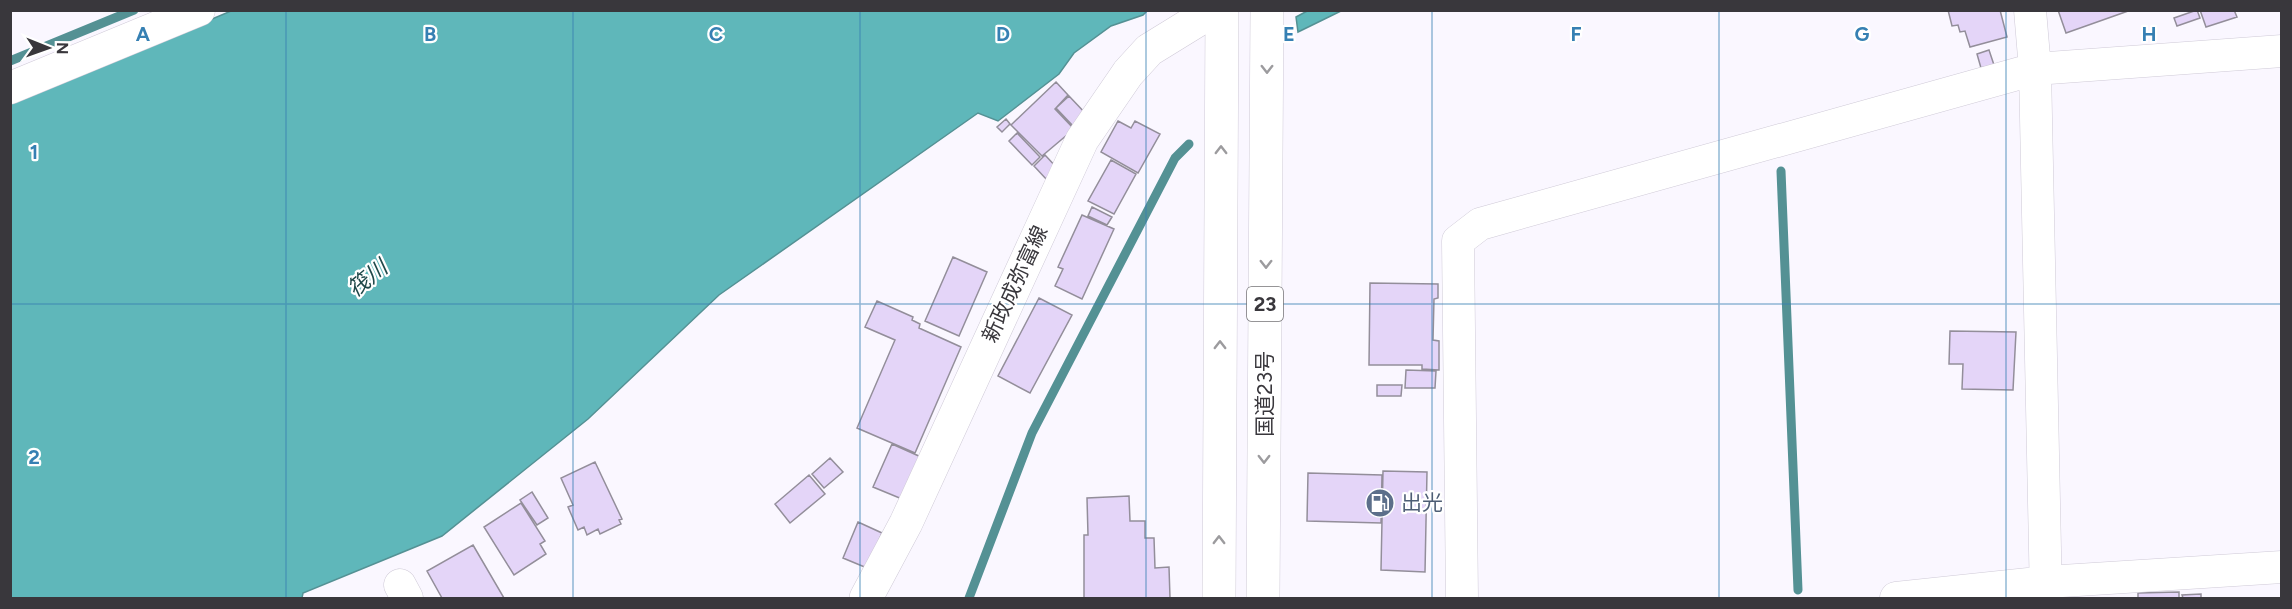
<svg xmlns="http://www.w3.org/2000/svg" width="2292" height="609" viewBox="0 0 2292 609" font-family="Figtree,'Noto Sans JP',sans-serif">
<rect width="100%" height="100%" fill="#faf7ff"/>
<!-- water -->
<path fill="#5fb7ba" stroke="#549194" stroke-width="1.5" d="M1309,10H1341V11L1298,32L1296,17Z
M231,11H1147L1143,15L1111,26L1074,53L1059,74L998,121L978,113L719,295L588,419L442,536L303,593L302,598H11L10,104Z"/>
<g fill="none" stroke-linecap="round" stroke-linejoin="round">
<!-- stream -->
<path stroke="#549194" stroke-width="9" d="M10,61L134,10
M1781,171L1798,590
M969,598L1032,433L1175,158L1189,144"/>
</g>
<!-- building -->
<path fill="#e4d5f8" stroke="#938e9a" stroke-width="1.5" d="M1948,10H2000L2007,37L1970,47L1965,31L1960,32L1958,25L1952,26Z
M2058,10H2131L2066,33Z
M2197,10L2200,18L2177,26L2174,18Z
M2200,10H2234L2237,17L2206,27Z
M1989,50L1994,65L1981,68L1977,54Z
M1056,82L1068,95L1055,109L1074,129L1042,156L1011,125Z
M1069,96L1087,115L1074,127L1056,108Z
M1006,119L1010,124L1002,132L997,127Z
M1118,121L1131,128L1135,121L1160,134L1138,173L1101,152Z
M1017,133L1040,157L1032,165L1009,141Z
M1045,155L1058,169L1047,180L1034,166Z
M1111,160L1136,174L1114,214L1088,201Z
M1092,207L1112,217L1107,225L1088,216Z
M1082,215L1114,229L1082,299L1055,286L1063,269L1058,267Z
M953,257L987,272L959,336L925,321Z
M1370,283L1438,284V298L1434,299L1433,340L1439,341V370L1422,369V365H1369Z
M1039,298L1072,315L1030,393L998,376Z
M877,301L913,317L912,320L920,324L919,328L961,347L915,453L857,428L895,340L865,327Z
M1950,331L2016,332L2013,390L1962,389L1963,364H1949Z
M1406,370L1436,371L1435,388H1405Z
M1377,385H1402L1401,396H1377Z
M892,444L921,457L902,499L873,487Z
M830,458L843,472L824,488L812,474Z
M595,462L622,519L619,520L621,524L600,534L598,529L587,535L584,527L578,530L568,507L573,505L561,478Z
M1383,471L1427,472L1425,572L1381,570Z
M1308,473L1382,475L1381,523L1307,521Z
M809,475L825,494L790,523L775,504Z
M532,492L548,518L537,525L520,500Z
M1129,496L1130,521H1145V538H1154L1155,568L1169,567L1170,598H1084V535H1088L1087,498Z
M521,503L545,541L540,544L546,554L514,575L484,527Z
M858,522L882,533L867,568L843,558Z
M473,545L504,598H442L427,571Z
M2179,592V598H2138V593Z
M2201,594V598H2183L2182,595Z"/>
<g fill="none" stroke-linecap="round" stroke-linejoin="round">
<!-- minor casing -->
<g stroke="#cfcad7" stroke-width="33">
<path id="minor" d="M2030,10L2035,69L2046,598
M10,88L199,10
M400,585L407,598
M1462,598L1458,241L1480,224L2035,69L2282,51
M1896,598L2046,582L2282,567"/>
</g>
<!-- secondary casing -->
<g stroke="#cfcad7" stroke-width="34">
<path id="secondary" d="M866,598L906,523L1082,140L1128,73L1149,50L1214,10"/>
</g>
<!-- trunk casing -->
<g stroke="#cfcad7" stroke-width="34">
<path id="trunk" d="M1219,598L1222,10
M1263,598L1267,10"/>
</g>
<!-- minor -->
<use href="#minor" stroke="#fff" stroke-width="32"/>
<!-- secondary -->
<use href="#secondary" stroke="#fff" stroke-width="33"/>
<!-- trunk -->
<use href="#trunk" stroke="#fff" stroke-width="33"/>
</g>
<!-- one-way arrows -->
<defs><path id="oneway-chevron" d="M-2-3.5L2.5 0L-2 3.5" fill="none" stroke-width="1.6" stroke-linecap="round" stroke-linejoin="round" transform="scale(1.5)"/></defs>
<g stroke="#9c9b9e">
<use href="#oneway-chevron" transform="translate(1267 69) rotate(90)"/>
<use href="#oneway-chevron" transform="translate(1221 150) rotate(-90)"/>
<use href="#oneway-chevron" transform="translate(1266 264) rotate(90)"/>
<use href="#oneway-chevron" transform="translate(1220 345) rotate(-90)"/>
<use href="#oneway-chevron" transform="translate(1264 459) rotate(90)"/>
<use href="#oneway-chevron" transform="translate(1219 540) rotate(-90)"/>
</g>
<!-- grid -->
<path fill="none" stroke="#3680b3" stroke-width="1.5" stroke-opacity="0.55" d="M286,10V598M573,10V598M860,10V598M1146,10V598M1432,10V598M1719,10V598M2006,10V598M10,304H2282"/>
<!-- icons -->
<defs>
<g id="fuel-disc" transform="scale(1.5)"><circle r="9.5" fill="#5c6f8a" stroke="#fff"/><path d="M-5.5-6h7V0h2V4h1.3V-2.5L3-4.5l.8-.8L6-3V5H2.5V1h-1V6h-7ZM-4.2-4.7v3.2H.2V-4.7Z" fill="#fff"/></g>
</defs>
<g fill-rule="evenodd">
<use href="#fuel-disc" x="1380" y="503"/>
</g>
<g text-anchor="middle" stroke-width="4.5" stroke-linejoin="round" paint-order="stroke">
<!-- shield labels -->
<rect fill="#fff" stroke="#747376" stroke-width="1.5" x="1247" y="287" width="36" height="34" rx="4.5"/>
<g font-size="20" font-weight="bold" fill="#39373c">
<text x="1265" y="311">23</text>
</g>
<!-- street labels -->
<g font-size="21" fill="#39373c" stroke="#fff">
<text transform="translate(1015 284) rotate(-65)" y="7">新政成弥富線</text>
<text transform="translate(1265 394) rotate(-90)" y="7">国道23号</text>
</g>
<!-- service labels -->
<g font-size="21" fill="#4e5e75" stroke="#fff" text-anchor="start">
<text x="1401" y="510">出光</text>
</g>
<!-- water labels -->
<g font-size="22" font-style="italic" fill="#20494a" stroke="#fff">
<text transform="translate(367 278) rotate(-39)" y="8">筏川</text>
</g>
</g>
<g font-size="20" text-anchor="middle" font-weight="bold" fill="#3680b3" stroke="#fff" stroke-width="4.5" stroke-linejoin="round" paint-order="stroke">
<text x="143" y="41">A</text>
<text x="430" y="41">B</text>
<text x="716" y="41">C</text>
<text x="1003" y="41">D</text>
<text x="1289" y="41">E</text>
<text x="1576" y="41">F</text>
<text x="1862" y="41">G</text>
<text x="2149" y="41">H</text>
<text x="34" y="159">1</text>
<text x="34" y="464">2</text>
</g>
<!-- border -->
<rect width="2292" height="609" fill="none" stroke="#39373c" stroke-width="24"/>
<!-- north arrow -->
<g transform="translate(48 48) rotate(91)" stroke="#ffffff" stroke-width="4.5" paint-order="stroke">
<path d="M0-4.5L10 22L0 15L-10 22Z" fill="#39373c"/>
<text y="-9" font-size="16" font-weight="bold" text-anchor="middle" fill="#39373c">N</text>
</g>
</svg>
